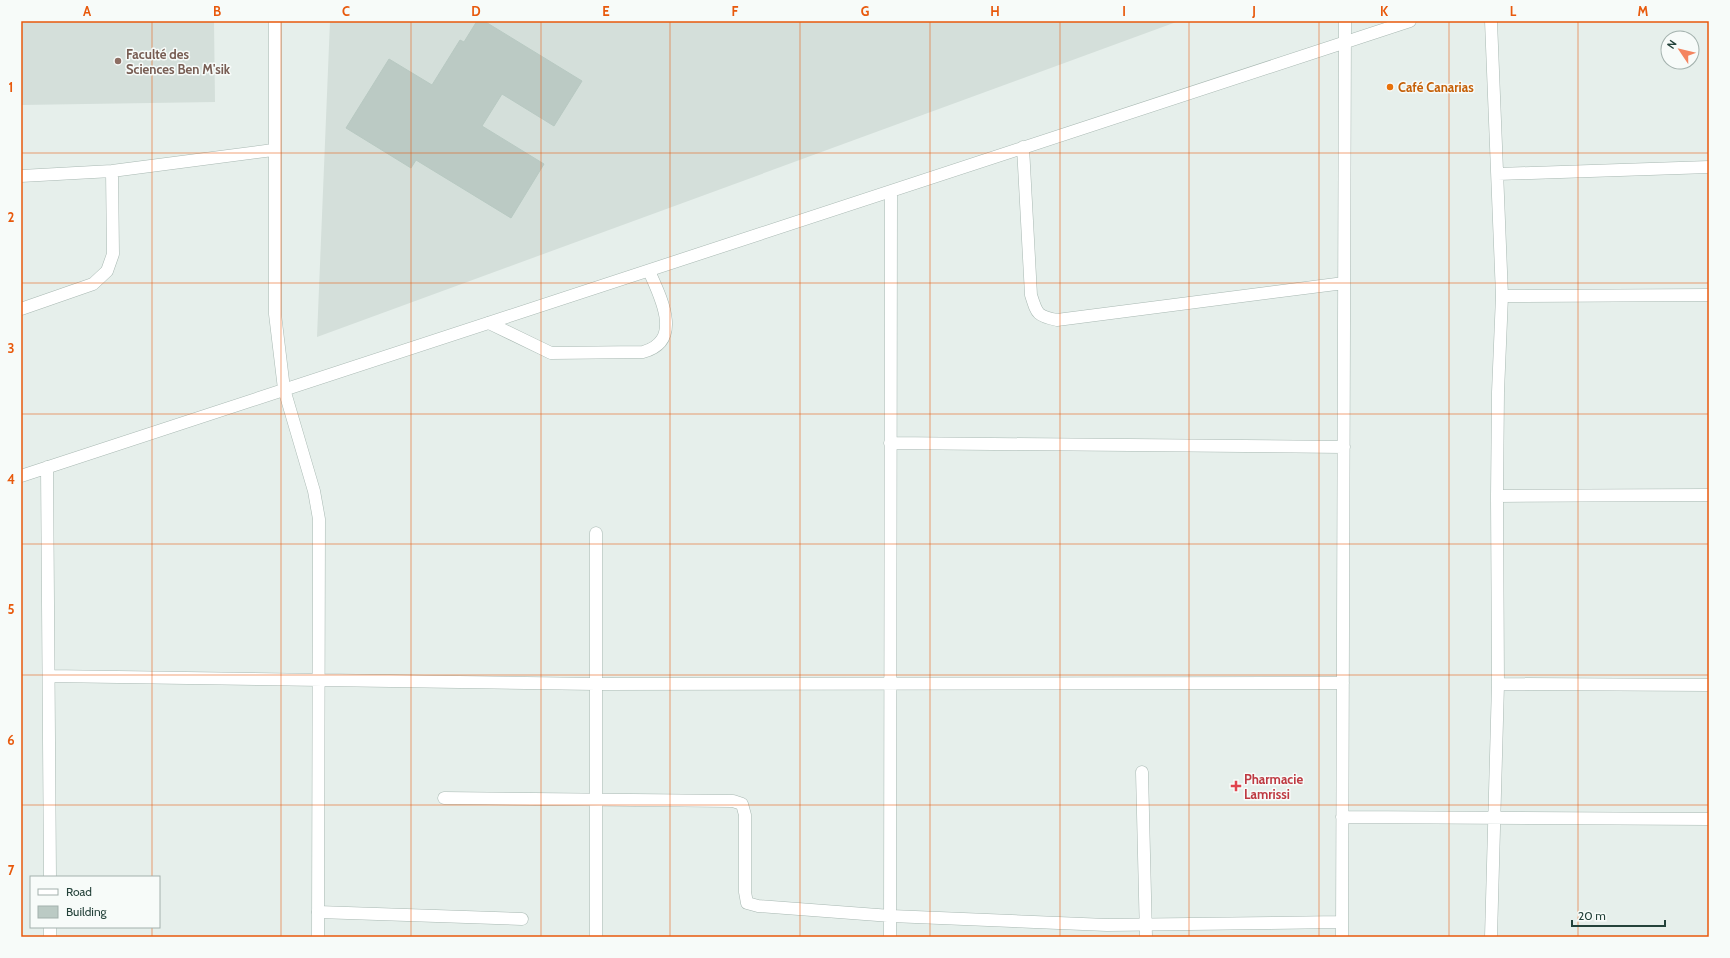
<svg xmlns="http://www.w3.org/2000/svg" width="1730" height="958" viewBox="0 0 1730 958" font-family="Cabin,sans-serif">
<rect width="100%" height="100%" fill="#e6efeb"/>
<!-- built -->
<path fill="#d4dfda" d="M21,21H214L215,102L21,105Z
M330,21H1179L317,337Z"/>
<!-- building -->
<path fill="#bbcac4" stroke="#b8c9c2" d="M477,21H484L582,81L554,126L502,94L482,126L544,164L511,218L416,160L411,168L346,128L389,59L432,85L460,40L464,42Z"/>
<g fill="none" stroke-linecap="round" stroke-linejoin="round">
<!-- service casing -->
<g stroke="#a8b8b2" stroke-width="13">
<path id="service" d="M489,323L551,353L643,352C684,341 660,296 649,271
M1142,772L1146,937
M318,912L522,919"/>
</g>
<!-- minor casing -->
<g stroke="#a8b8b2" stroke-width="13">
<path id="minor" d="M275,21V314L284,389L314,491L319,519L318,937
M1023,147L1031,295C1037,314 1037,316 1057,320L1344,283
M1498,174L1709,167
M21,176L112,171L273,150
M1502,296L1709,295
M21,309L93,284L107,271L113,254L112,171
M890,443L1344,447
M47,467L50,877
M21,476L1410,21
M1497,496L1709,495
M49,676L596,684L1343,683
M1498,684L1709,685
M444,798L733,801L742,804L745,815V892L747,903L758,906L891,916L1107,925L1341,922
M1342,817L1709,819
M50,927V937
M596,937V533
M890,937L891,191
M1342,937L1345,21
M1491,937L1498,684L1497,496L1498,392L1502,296L1491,21"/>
</g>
<!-- service -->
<use href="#service" stroke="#fff" stroke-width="12"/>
<!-- minor -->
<use href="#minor" stroke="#fff" stroke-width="12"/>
</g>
<!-- grid -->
<path fill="none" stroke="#e8590c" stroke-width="1" stroke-opacity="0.55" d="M152,21V877M281,21V937M411,21V937M541,21V937M670,21V937M800,21V937M930,21V937M1060,21V937M1189,21V937M1319,21V937M1449,21V937M1578,21V937M21,153H1709M21,283H1709M21,414H1709M21,544H1709M21,675H1709M21,805H1709M152,927V937"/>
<!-- markers -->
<circle fill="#8d6e63" stroke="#f7fbf9" stroke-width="1.5" cx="118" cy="61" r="4"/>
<circle fill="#e8710a" stroke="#f7fbf9" stroke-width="1.5" cx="1390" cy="87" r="4"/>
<path fill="#e0444e" stroke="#f7fbf9" stroke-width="1.5" d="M1234 780h4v4h4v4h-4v4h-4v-4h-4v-4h4z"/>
<g text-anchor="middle" stroke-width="3" stroke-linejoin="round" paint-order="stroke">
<!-- education labels -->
<g font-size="13" font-weight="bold" fill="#785e54" stroke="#f7fbf9" text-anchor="start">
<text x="126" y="59">Faculté des<tspan x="126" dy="15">Sciences Ben M'sik</tspan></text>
</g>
<!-- food labels -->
<g font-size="13" font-weight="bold" fill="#c56008" stroke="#f7fbf9" text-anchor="start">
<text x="1398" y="92">Café Canarias</text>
</g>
<!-- health labels -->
<g font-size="13" font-weight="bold" fill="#be3a42" stroke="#f7fbf9" text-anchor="start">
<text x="1244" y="784">Pharmacie<tspan x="1244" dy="15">Lamrissi</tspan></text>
</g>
</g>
<!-- border -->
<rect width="1730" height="958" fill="none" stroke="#f7fbf9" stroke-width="44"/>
<!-- legend -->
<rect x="30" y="876" width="130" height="52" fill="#f7fbf9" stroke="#a3b1ad"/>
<rect x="38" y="889" width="20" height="6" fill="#ffffff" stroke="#a3b1ad"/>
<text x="66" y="896" font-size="12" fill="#24423a">Road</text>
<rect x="38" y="906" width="20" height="12" fill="#bbcac4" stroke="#a3b1ad"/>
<text x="66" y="916" font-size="12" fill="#24423a">Building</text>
<!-- north arrow -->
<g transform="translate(1680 50) rotate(305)"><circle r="19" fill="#f7fbf9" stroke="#a3b1ad"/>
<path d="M0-3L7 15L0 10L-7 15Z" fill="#f4845f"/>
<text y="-6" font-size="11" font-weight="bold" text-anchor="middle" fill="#24423a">N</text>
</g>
<!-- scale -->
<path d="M1572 920v6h93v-6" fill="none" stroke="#24423a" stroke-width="2"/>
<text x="1578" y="920" font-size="12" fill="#24423a" stroke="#f7fbf9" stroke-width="3" paint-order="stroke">20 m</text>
<rect x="22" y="22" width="1686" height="914" fill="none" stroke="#e8590c" stroke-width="1.5"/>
<g font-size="13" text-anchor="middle" font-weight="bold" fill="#e8590c">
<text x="87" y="16">A</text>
<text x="217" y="16">B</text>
<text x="346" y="16">C</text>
<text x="476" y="16">D</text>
<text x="606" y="16">E</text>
<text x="735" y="16">F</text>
<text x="865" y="16">G</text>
<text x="995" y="16">H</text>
<text x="1124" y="16">I</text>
<text x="1254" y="16">J</text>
<text x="1384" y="16">K</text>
<text x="1513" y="16">L</text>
<text x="1643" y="16">M</text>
<text x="11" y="92">1</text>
<text x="11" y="222">2</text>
<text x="11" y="353">3</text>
<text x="11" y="484">4</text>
<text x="11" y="614">5</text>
<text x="11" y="745">6</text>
<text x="11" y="875">7</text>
</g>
</svg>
